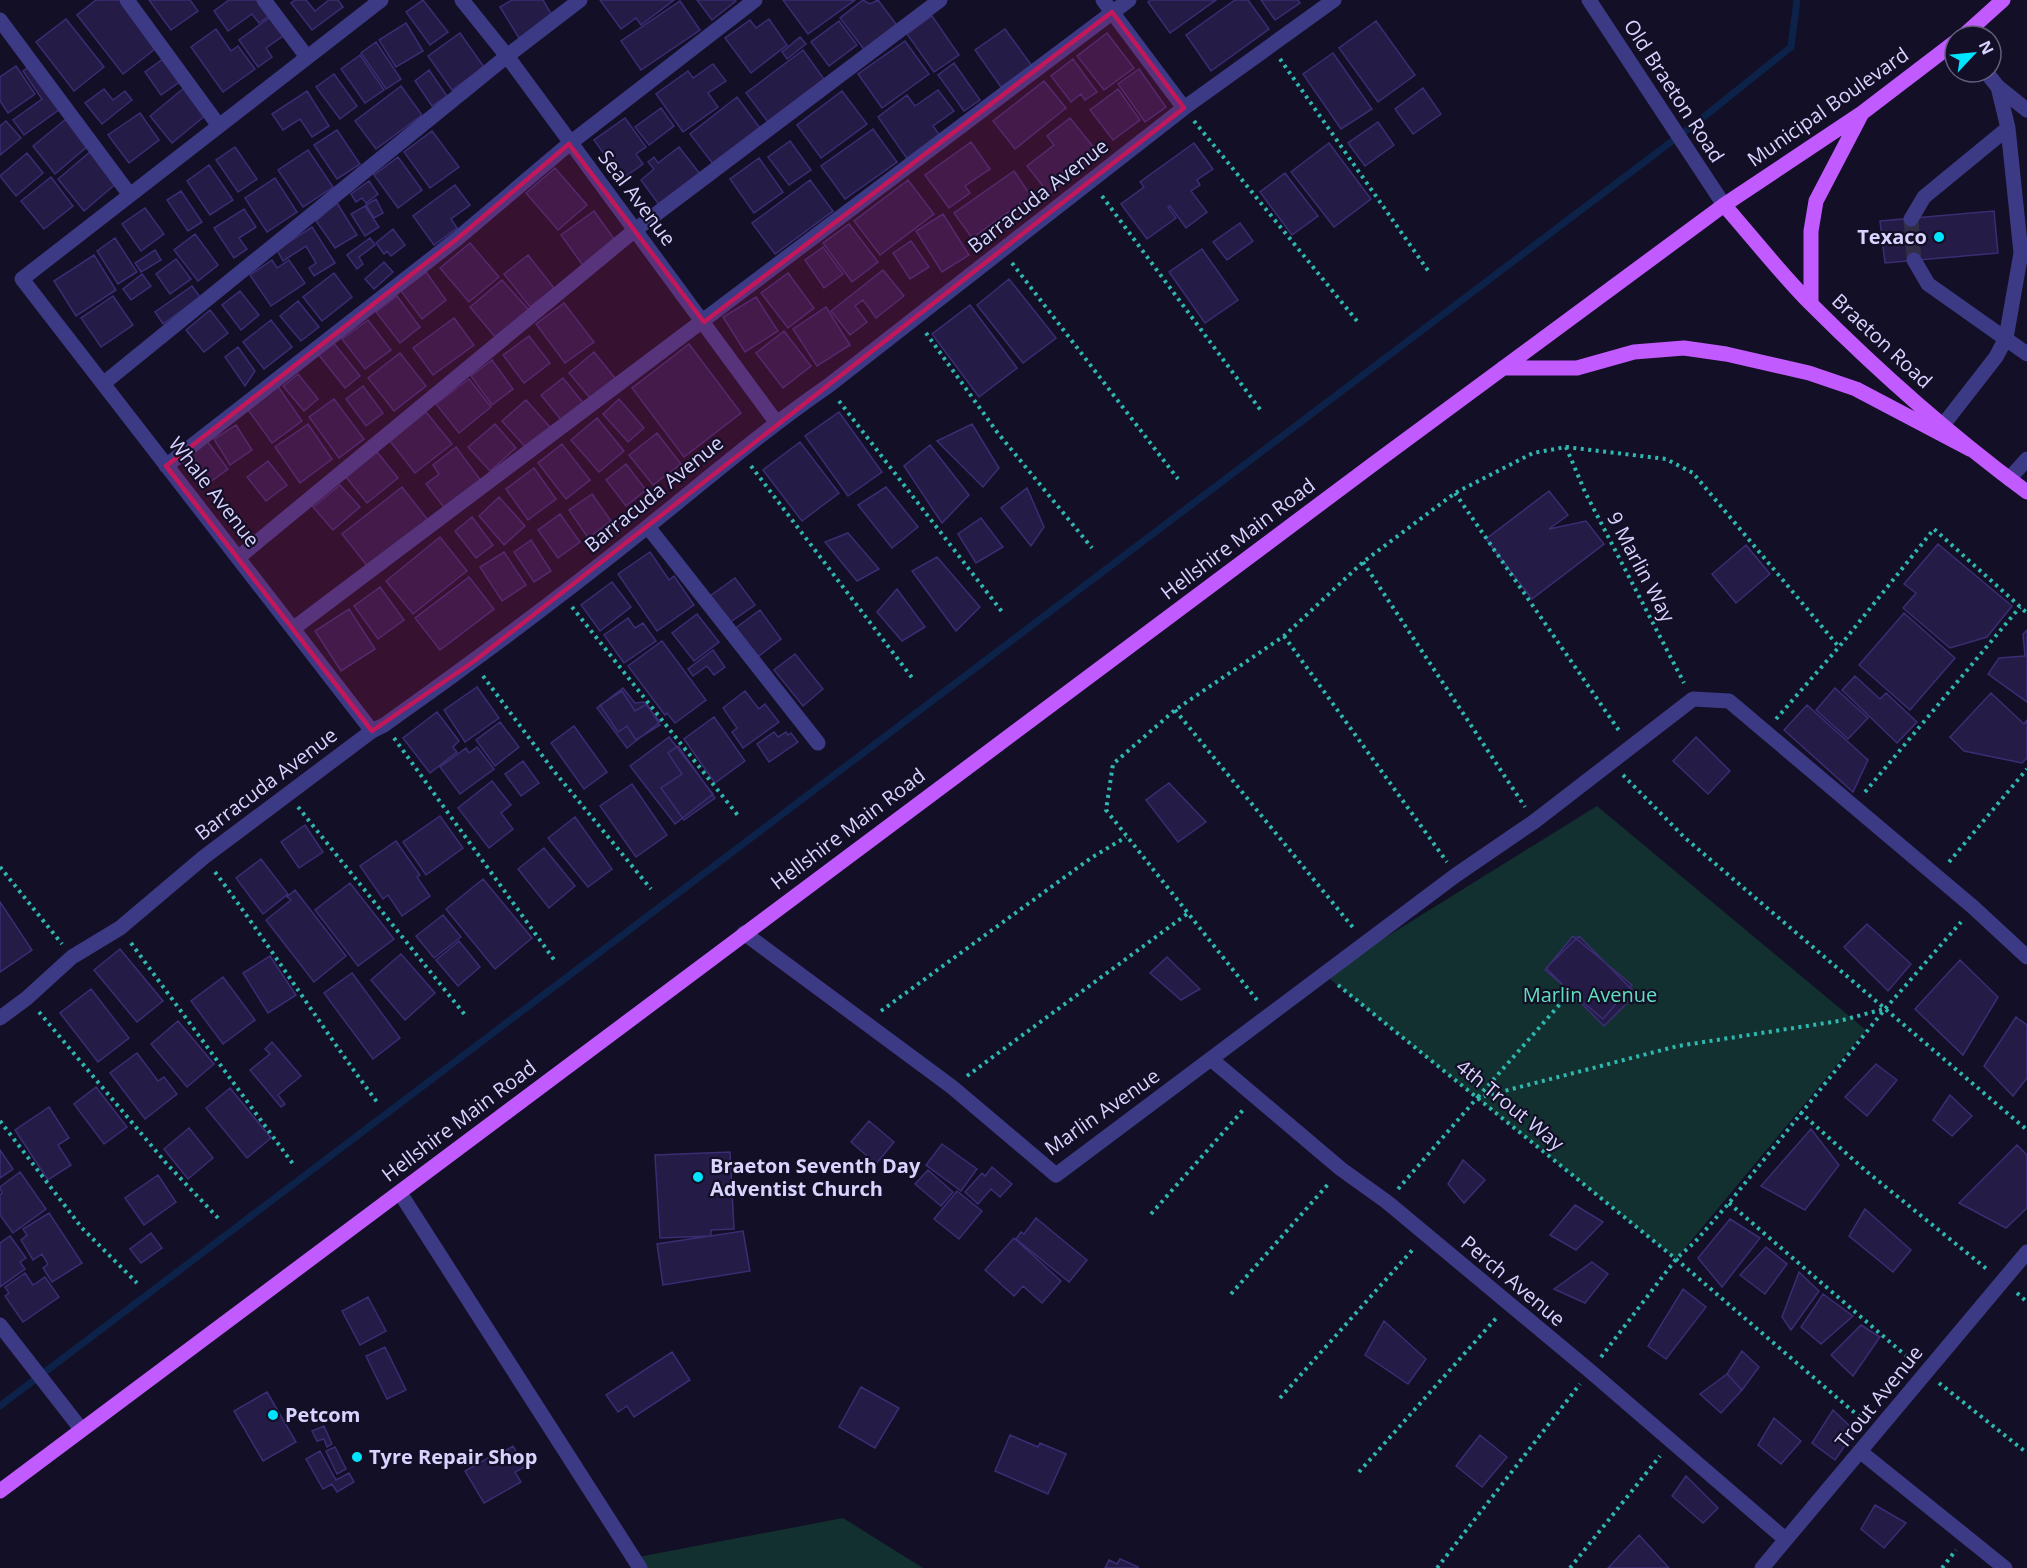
<svg xmlns="http://www.w3.org/2000/svg" width="2027" height="1568" viewBox="0 0 2027 1568" font-family="'Open Sans',sans-serif">
<rect width="100%" height="100%" fill="#130f26"/>
<!-- green -->
<path fill="#12302f" d="M1597,806L1866,1030L1676,1259L1325,975Z
M843,1518L923,1568H644L638,1557Z"/>
<g fill="none" stroke-linecap="round" stroke-linejoin="round">
<!-- stream -->
<path stroke="#0c2248" stroke-width="7" d="M0,1406L1700,120L1791,47L1797,0"/>
</g>
<!-- building -->
<path fill="#241b47" stroke="#3b2d73" stroke-width="1.5" d="M96,0H122L159,46L123,74L77,15Z
M149,0H190L198,11L171,30Z
M229,0H259L270,15L259,23L252,14L228,31L214,11Z
M295,0H306L315,11L329,0H338L343,7L312,30L291,3Z
M423,0L448,32L430,45L406,12Z
M512,0H543L553,17L519,38L500,7Z
M600,0H674L641,25L636,18L621,29Z
M697,0H735L736,1L712,20Z
M783,0H855L808,34Z
M863,0L870,4L878,0L899,28L866,52L840,18Z
M1151,0H1216L1170,33L1148,2Z
M1235,0H1248L1269,29L1211,71L1186,35Z
M1261,0H1298L1300,3L1275,20Z
M680,1L700,30L641,70L621,41Z
M273,15L286,34L266,48L272,57L258,67L239,40Z
M932,16L959,55L934,72L907,34Z
M66,19L104,67L74,91L36,42Z
M769,19L787,45L751,73L725,38L750,20L756,28Z
M839,21L857,45L829,66L811,42Z
M1376,21L1415,75L1378,102L1339,48Z
M406,23L423,51L396,67L379,40Z
M216,29L231,51L238,46L255,69L223,92L191,47Z
M1005,29L1032,66L1001,87L975,50Z
M460,33L484,67L452,90L428,56Z
M1107,33L1134,68L1104,90L1077,56Z
M800,37L806,44L787,59L782,52Z
M905,41L929,74L882,108L858,74Z
M376,42L401,79L386,89L361,53Z
M803,50L824,79L768,122L746,93Z
M1333,53L1372,109L1341,129L1303,74Z
M360,55L384,90L365,103L341,69Z
M167,56L184,79L161,95L145,72Z
M1073,59L1097,92L1085,100L1081,94L1071,102L1051,76Z
M954,63L980,100L964,111L938,75Z
M713,64L726,81L708,93L718,107L683,132L656,94L688,71L693,78Z
M16,66L35,94L8,113L0,101V77Z
M29,67L60,109L24,135L13,120L42,99L23,71Z
M1139,69L1166,107L1145,122L1118,84Z
M429,70L447,96L432,106L415,81Z
M334,74L357,106L340,119L316,87Z
M1044,81L1066,108L1015,149L993,121Z
M401,86L422,115L376,149L355,121Z
M184,88L206,115L172,143L150,116Z
M1423,88L1441,114L1413,134L1395,109Z
M104,89L113,100L125,91L132,100L102,124L85,103Z
M1118,89L1140,120L1113,140L1090,110Z
M938,90L954,111L933,126L941,137L908,160L878,117L907,95L915,106Z
M307,91L329,126L312,137L300,119L283,130L272,114Z
M842,91L867,124L821,158L797,125Z
M737,97L760,128L713,164L690,134Z
M661,108L674,126L649,145L635,127Z
M140,113L159,140L129,163L108,135Z
M625,118L646,147L636,154L643,164L622,179L594,140Z
M1070,118L1099,154L1049,194L1027,166L1054,145L1047,136Z
M66,119L88,146L55,174L33,146Z
M6,121L21,138L0,155V126Z
M1378,122L1394,145L1365,166L1348,143Z
M873,129L897,162L845,199L821,166Z
M337,130L360,164L337,179L314,145Z
M432,131L459,167L430,188L404,152Z
M790,141L811,170L789,185L768,157Z
M971,142L990,169L965,186L970,193L949,208L925,175Z
M1194,143L1213,169L1197,180L1200,185L1191,191L1207,212L1186,228L1170,206L1168,207L1176,218L1147,239L1121,204L1144,187L1140,182Z
M1329,143L1371,199L1334,227L1291,172Z
M235,147L257,179L238,192L216,160Z
M679,147L700,174L660,206L641,180L654,169L648,162L654,157L658,163Z
M308,150L333,187L303,207L278,170Z
M91,151L118,182L84,211L58,179Z
M27,153L43,173L16,196L0,176Z
M398,157L422,190L398,208L374,175Z
M759,158L783,192L754,213L730,179Z
M209,165L233,200L210,215L187,181Z
M555,168L587,205L558,230L526,193Z
M1014,171L1031,196L972,238L954,213Z
M1285,173L1318,216L1292,235L1260,192Z
M51,177L73,206L44,229L21,201Z
M275,178L297,212L267,232L245,198Z
M810,180L833,211L775,254L752,223Z
M908,180L934,214L880,255L854,221Z
M369,181L378,194L366,203L362,198L356,202L351,194Z
M455,185L470,205L451,219L457,228L434,245L413,216Z
M181,191L202,222L188,231L167,200Z
M376,199L383,213L374,218L366,205Z
M337,203L357,235L335,248L316,221Z
M365,206L379,227L365,236L351,214Z
M145,208L164,234L141,251L122,224Z
M244,209L256,227L239,238L247,249L234,258L214,228Z
M594,211L617,243L584,267L561,235Z
M1994,211L1998,253L1885,263L1880,221Z
M943,214L969,255L942,272L916,231Z
M1240,223L1253,241L1227,260L1213,242Z
M849,224L878,262L852,282L823,243Z
M312,227L335,263L314,276L309,268L316,263L306,246L283,261L277,250Z
M393,229L405,245L391,256L387,251L384,254L376,243Z
M195,234L218,265L198,281L174,250Z
M115,238L137,272L118,284L97,251Z
M370,238L375,245L359,257L363,264L357,269L347,255Z
M911,241L929,267L910,279L893,253Z
M470,243L499,277L469,302L440,268Z
M823,247L843,274L824,288L805,260Z
M1202,249L1238,300L1205,323L1169,272Z
M155,250L161,260L141,272L135,263Z
M94,255L116,290L76,316L54,281Z
M528,255L554,288L530,307L504,274Z
M176,259L191,279L170,294L156,274Z
M272,260L277,268L289,260L305,283L271,306L250,275Z
M384,262L393,272L374,289L365,279Z
M883,270L904,296L876,318L863,300L855,306L867,322L850,335L831,311Z
M426,272L446,300L422,319L401,291Z
M334,273L352,297L322,321L303,297Z
M788,273L814,308L788,328L761,293Z
M142,274L151,286L131,300L123,289Z
M1009,279L1056,338L1023,363L977,305Z
M502,280L529,310L496,338L470,307Z
M192,286L200,297L163,324L155,312Z
M240,291L259,315L241,330L222,305Z
M113,296L133,325L101,347L81,318Z
M397,296L420,327L400,343L376,312Z
M756,297L778,331L745,352L723,317Z
M298,301L319,327L301,341L280,316Z
M564,303L594,342L565,363L536,324Z
M970,305L1017,368L979,397L932,334Z
M826,307L850,345L817,366L793,329Z
M210,310L228,333L204,352L186,330Z
M454,318L474,345L433,375L413,348Z
M271,320L292,347L264,369L243,342Z
M368,320L391,350L365,369L342,339Z
M784,331L811,366L783,388L756,353Z
M529,336L550,363L524,383L503,355Z
M333,342L360,376L345,388L318,354Z
M689,344L741,413L684,457L632,388Z
M238,347L255,371L245,386L225,357Z
M594,352L615,378L590,398L569,373Z
M400,353L426,386L394,411L368,378Z
M492,360L513,389L492,405L471,376Z
M298,374L318,399L304,411L283,386Z
M563,378L584,404L562,421L541,395Z
M469,379L491,407L459,433L436,404Z
M277,385L302,421L272,443L246,407Z
M363,386L383,413L366,426L346,399Z
M334,399L364,439L339,458L309,417Z
M619,399L644,428L628,442L603,414Z
M526,400L551,428L527,449L502,421Z
M426,412L452,444L415,473L390,441Z
M839,412L882,472L848,496L805,436Z
M597,418L624,451L599,472L571,440Z
M308,424L332,459L300,483L275,447Z
M495,424L516,448L490,471L468,447Z
M972,424L999,468L983,487L937,441Z
M236,425L252,450L230,465L214,439Z
M657,433L681,464L653,485L629,455Z
M207,441L228,469L202,488L181,460Z
M800,442L839,493L802,521L763,470Z
M562,444L590,480L566,499L538,463Z
M930,445L969,495L942,523L904,466Z
M456,447L482,482L446,510L426,484L439,474L433,465Z
M377,452L398,478L367,503L346,477Z
M268,461L287,485L266,501L247,477Z
M626,464L646,490L626,506L606,480Z
M534,468L556,499L528,520L506,489Z
M340,485L360,507L333,530L313,507Z
M402,487L428,520L368,567L342,534Z
M886,487L918,527L892,548L858,505Z
M1027,488L1044,527L1031,546L1001,508Z
M1549,491L1568,515L1549,529L1586,521L1604,544L1532,599L1486,539Z
M592,494L611,521L588,538L569,510Z
M499,497L525,526L504,545L479,516Z
M560,514L580,542L558,558L538,530Z
M472,517L493,545L476,558L455,531Z
M981,518L1003,547L976,563L958,534Z
M848,533L879,569L857,581L825,542Z
M440,537L467,571L413,614L386,581Z
M531,540L551,571L534,582L514,552Z
M1938,544L2012,606L1987,637L1950,648L1903,608L1916,593L1904,584Z
M1746,545L1770,574L1736,603L1712,574Z
M504,552L526,585L502,601L480,567Z
M650,552L669,580L674,576L694,605L657,631L618,574Z
M937,557L980,607L956,631L912,571Z
M469,577L494,609L440,650L415,618Z
M735,578L755,605L729,623L710,596Z
M612,582L631,607L600,631L581,605Z
M380,587L404,620L378,639L354,606Z
M897,589L925,627L902,641L877,612Z
M349,609L375,649L341,671L315,631Z
M760,610L781,639L755,659L733,630Z
M1904,613L1955,658L1910,710L1859,665Z
M697,614L719,642L694,661L672,633Z
M628,618L635,628L643,623L656,641L624,663L604,635Z
M2027,630V702L1988,674L1999,658L2025,656L2023,634Z
M662,641L706,700L675,723L667,713L665,715L628,666Z
M713,650L725,667L714,675L707,666L693,676L688,669Z
M795,654L823,689L803,706L774,670Z
M1855,676L1880,699L1886,693L1917,722L1897,743L1842,690Z
M477,687L499,718L465,742L444,710Z
M623,688L635,703L644,702L660,722L627,748L597,708Z
M1835,688L1868,718L1848,739L1816,710Z
M622,691L635,711L647,704L660,725L636,740L627,726L618,732L600,705Z
M745,691L759,709L765,704L779,722L743,748L732,732L737,728L723,708Z
M1991,693L2024,724L2027,720V758L2022,763L1964,751L1950,737Z
M1807,705L1868,760L1853,792L1784,730Z
M437,712L459,741L453,747L457,752L430,773L403,738Z
M714,717L745,761L715,783L684,739Z
M500,722L519,747L495,766L476,740Z
M574,726L607,772L584,789L551,743Z
M774,732L778,737L786,732L788,735L791,733L798,742L769,762L757,744Z
M669,737L713,794L675,824L630,766Z
M1696,737L1730,771L1708,794L1673,761Z
M678,746L715,798L684,820L661,788L682,774L668,753Z
M477,747L494,769L460,794L440,767L466,748L469,753Z
M523,761L539,783L521,796L505,774Z
M492,781L511,805L501,813L513,829L489,848L458,808Z
M1169,783L1206,822L1178,842L1146,800Z
M632,784L667,835L636,857L600,806Z
M440,816L463,848L426,875L403,842Z
M575,817L612,869L588,887L548,838Z
M305,825L323,852L299,868L281,842Z
M396,841L420,875L417,877L430,896L402,916L388,895L383,899L360,866Z
M544,848L575,886L549,908L518,869Z
M261,859L288,894L263,914L236,878Z
M483,879L532,938L495,969L446,909Z
M350,883L394,939L358,966L315,910Z
M295,890L346,956L314,982L266,920L291,900L287,897Z
M0,902L32,950L0,972Z
M443,915L461,937L434,958L416,936Z
M1867,924L1911,964L1888,991L1844,947Z
M1573,936L1632,985L1603,1019L1545,970Z
M1579,936L1636,994L1604,1026L1546,968Z
M459,941L480,967L458,986L436,960Z
M120,949L163,1001L137,1022L94,970Z
M401,954L435,993L405,1020L371,980Z
M270,956L296,995L268,1013L243,973Z
M1167,957L1200,989L1181,1000L1150,973Z
M1960,960L1998,997L1963,1055L1915,1009Z
M352,973L400,1038L373,1059L324,993Z
M223,977L255,1020L223,1044L191,1001Z
M91,989L129,1038L98,1062L60,1013Z
M2016,1017L2027,1025V1078L2013,1096L1984,1066Z
M178,1021L214,1064L187,1087L151,1044Z
M272,1042L301,1076L278,1095L285,1104L281,1107L250,1070L270,1054L265,1049Z
M137,1053L158,1081L164,1077L177,1094L145,1119L110,1073Z
M1876,1064L1897,1080L1867,1116L1845,1097Z
M96,1087L127,1127L104,1144L74,1104Z
M230,1088L271,1138L247,1158L206,1108Z
M1950,1095L1972,1116L1952,1136L1933,1120Z
M49,1107L69,1138L58,1145L71,1165L48,1180L15,1130Z
M869,1121L894,1142L876,1164L851,1142Z
M189,1128L213,1158L188,1179L164,1149Z
M1811,1129L1839,1165L1805,1210L1761,1186Z
M942,1144L977,1169L961,1191L926,1165Z
M2017,1145L2027,1155V1208L2006,1228L1959,1203Z
M0,1150L13,1169L0,1178Z
M730,1152L734,1229L711,1230V1236L660,1238L655,1155Z
M1463,1160L1485,1180L1464,1203L1448,1184Z
M992,1167L1012,1184L1000,1197L991,1189L978,1204L965,1192L982,1173L985,1176Z
M928,1170L953,1192L941,1206L915,1184Z
M20,1172L46,1209L13,1233L0,1215V1195L2,1193L0,1187Z
M158,1175L176,1202L144,1225L125,1198Z
M957,1191L982,1211L959,1239L934,1219Z
M1575,1205L1603,1222L1576,1250L1550,1235Z
M1865,1209L1911,1250L1893,1272L1849,1236Z
M49,1213L82,1263L52,1282L43,1268L48,1264L42,1254L33,1260L21,1240L27,1235L23,1229Z
M1036,1218L1087,1260L1069,1282L1016,1239L1021,1232L1024,1234Z
M1730,1219L1760,1238L1722,1287L1698,1258Z
M743,1231L750,1271L663,1285L657,1244Z
M151,1233L162,1248L141,1263L130,1249Z
M10,1236L26,1258L20,1262L25,1269L0,1287V1243Z
M1014,1238L1061,1281L1042,1303L1023,1286L1014,1296L985,1270Z
M1766,1247L1787,1264L1765,1294L1740,1275Z
M1592,1262L1608,1274L1585,1303L1554,1289Z
M1799,1272L1819,1291L1791,1330L1782,1317Z
M25,1273L33,1285L45,1277L59,1297L23,1322L5,1296L9,1293L5,1287Z
M1683,1289L1706,1307L1666,1359L1648,1346Z
M1823,1294L1853,1316L1821,1344L1801,1327Z
M368,1297L386,1331L360,1345L342,1311Z
M1384,1321L1426,1359L1408,1384L1365,1355Z
M1861,1325L1880,1337L1853,1376L1831,1355Z
M385,1347L406,1390L387,1399L366,1356Z
M1742,1351L1759,1367L1742,1390L1727,1374Z
M672,1352L690,1380L634,1417L627,1406L618,1412L606,1395Z
M1727,1374L1742,1390L1721,1413L1700,1394Z
M861,1387L899,1408L875,1448L839,1427Z
M267,1392L296,1442L263,1461L234,1411Z
M1833,1410L1855,1431L1835,1460L1812,1443Z
M1774,1418L1801,1441L1781,1464L1758,1445Z
M324,1426L332,1444L327,1447L324,1439L317,1441L312,1431Z
M1010,1435L1038,1447L1040,1443L1066,1454L1048,1494L995,1471Z
M1480,1435L1507,1457L1482,1487L1456,1466Z
M513,1446L525,1467L515,1472L521,1482L484,1503L465,1471L502,1450L503,1452Z
M335,1447L346,1469L337,1474L326,1451Z
M320,1451L336,1480L349,1473L354,1482L337,1492L332,1484L323,1489L306,1459Z
M1686,1476L1718,1508L1703,1523L1672,1496Z
M1875,1505L1906,1523L1884,1548L1861,1529Z
M1639,1535L1669,1568H1608Z
M1120,1559L1138,1567V1568H1105L1109,1560L1117,1564Z"/>
<g fill="none" stroke-linecap="round" stroke-linejoin="round">
<!-- minor-tunnel -->
<path stroke="#312d47" stroke-width="15" stroke-dasharray="15 8" stroke-linecap="butt" d="M1911,219L1914,260"/>
<!-- path -->
<path stroke="#2fb8b0" stroke-width="4" stroke-dasharray="3 4.5" stroke-linecap="butt" d="M1280,59L1429,272
M1194,121L1357,321
M1102,196L1262,412
M1012,263L1178,479
M926,333L997,432L1092,548
M839,401L1003,613
M1566,447L1585,492L1684,683
M751,466L913,679
M1455,493L1620,732
M1363,562L1525,807
M572,607L740,818
M1284,636L1447,862
M483,676L553,770L651,889
M1175,710L1355,930
M1776,719L1839,647L1934,529L2027,613
M394,738L555,961
M1623,775L1684,837L2027,1130
M1865,792L2020,607
M298,807L465,1015
M1949,862L2027,769
M0,867L62,944
M215,872C271,947 321,1027 377,1102
M131,943L293,1164
M1338,985L1676,1259L1863,1420
M1257,1000L1106,810L1113,764L1175,710L1284,636L1363,562L1455,493L1533,453L1566,447L1666,459L1693,473L1839,647
M881,1011L1091,858L1126,837
M39,1012L166,1163L218,1218
M967,1076L1187,914
M1478,1097L1561,1003
M1800,1112L1866,1171L1988,1270
M0,1121L82,1228L137,1283
M1398,1189L1477,1098L1678,1046L1839,1021L1884,1009
M1729,1203L1912,1361
M1151,1214L1244,1109
M2017,1293L2027,1302
M1231,1294L1330,1182
M1601,1357L1676,1259L1695,1242L1729,1203L1885,1009L1961,922
M1939,1383L2027,1453
M1280,1398L1415,1247
M1359,1472L1498,1316
M1437,1568L1580,1384
M1570,1568L1660,1456
M1942,1568L1956,1550"/>
<!-- minor -->
<path stroke="#3d3a85" stroke-width="15" d="M127,0L219,126
M264,0L307,57
M462,0L507,56L776,422
M1103,0L1184,108
M1589,0L1724,205
M0,20L130,195
M1998,87L2027,110
M1911,219L1924,197L2008,128
M1914,260L1928,284L2027,354
M104,383L507,56L580,0
M1943,425L1996,357L2006,338L2021,253L2008,128L1998,87L1986,72
M166,466L458,238L569,144L755,0
M2009,479L2027,459
M648,527L818,743
M239,557L635,230L940,0
M294,628L1129,0
M372,731L22,279L381,0
M744,933L952,1087L1056,1175L1456,875L1535,821L1693,699L1729,701L1973,907L2027,957
M0,1018L27,998L72,957L120,928L204,857L372,731L384,725C473,662 560,597 646,528C706,480 764,430 828,386L1184,108L1334,0
M1211,1059L1341,1169L1387,1202L1590,1371L1785,1539
M400,1193L640,1568
M0,1325L81,1429
M1862,1453L2005,1568
M1762,1568L2027,1252"/>
<!-- major -->
<path stroke="#c25bff" stroke-width="15" d="M1963,36L2003,0
M1724,205C1753,238 1781,274 1812,305C1879,372 1951,436 2027,492
M1811,304V231L1816,201L1862,113
M1503,368H1577L1634,352L1684,348L1726,354L1809,373L1856,389L1970,449
M0,1491L1376,462L1724,205L1862,113L1955,42"/>
</g>
<!-- marked area -->
<path fill="#c2185b" fill-opacity="0.2" stroke="#c2185b" stroke-width="4.5" stroke-linejoin="round" d="M1112,12L1184,108L473,662L372,731L166,466L458,238L569,144L704,322Z"/>
<!-- markers -->
<g fill="#00e5ff" stroke="#130f26" stroke-width="2">
<circle cx="1939" cy="237" r="6"/>
<circle cx="698" cy="1177" r="6"/>
<circle cx="273" cy="1415" r="6"/>
<circle cx="357" cy="1457" r="6"/>
</g>
<g text-anchor="middle" stroke-width="4.5" stroke-linejoin="round" paint-order="stroke">
<!-- street labels -->
<g font-size="20" fill="#d9d4ff" stroke="#130f26">
<text transform="translate(1674 91) rotate(57)" y="7">Old Braeton Road</text>
<text transform="translate(1828 107) rotate(-35)" y="7">Municipal Boulevard</text>
<text transform="translate(1038 196) rotate(-38)" y="7">Barracuda Avenue</text>
<text transform="translate(637 198) rotate(53)" y="7">Seal Avenue</text>
<text transform="translate(1882 341) rotate(43)" y="7">Braeton Road</text>
<text transform="translate(214 492) rotate(52)" y="7">Whale Avenue</text>
<text transform="translate(654 494) rotate(-39)" y="7">Barracuda Avenue</text>
<text transform="translate(1238 539) rotate(-37)" y="7">Hellshire Main Road</text>
<text transform="translate(1641 567) rotate(62)" y="7">9 Marlin Way</text>
<text transform="translate(266 784) rotate(-37)" y="7">Barracuda Avenue</text>
<text transform="translate(848 829) rotate(-37)" y="7">Hellshire Main Road</text>
<text transform="translate(1510 1105) rotate(39)" y="7">4th Trout Way</text>
<text transform="translate(1102 1112) rotate(-35)" y="7">Marlin Avenue</text>
<text transform="translate(459 1121) rotate(-37)" y="7">Hellshire Main Road</text>
<text transform="translate(1513 1281) rotate(40)" y="7">Perch Avenue</text>
<text transform="translate(1879 1397) rotate(-51)" y="7">Trout Avenue</text>
</g>
<!-- poi labels -->
<g font-size="20" font-weight="bold" fill="#d9d4ff" stroke="#130f26" text-anchor="start">
<text x="1927" y="244" text-anchor="end">Texaco</text>
<text x="710" y="1173">Braeton Seventh Day<tspan x="710" dy="23">Adventist Church</tspan></text>
<text x="285" y="1422">Petcom</text>
<text x="369" y="1464">Tyre Repair Shop</text>
</g>
<!-- park labels -->
<g font-size="20" fill="#5fe0c0" stroke="#130f26">
<text x="1590" y="1002">Marlin Avenue</text>
</g>
</g>
<!-- north arrow -->
<g transform="translate(1973 54) rotate(64)"><circle r="28" fill="#130f26" stroke="#625e7d" stroke-width="1.5"/>
<path d="M0-4.5L10 22L0 15L-10 22Z" fill="#00e5ff"/>
<text y="-9" font-size="16" font-weight="bold" text-anchor="middle" fill="#d9d4ff">N</text>
</g>
</svg>
